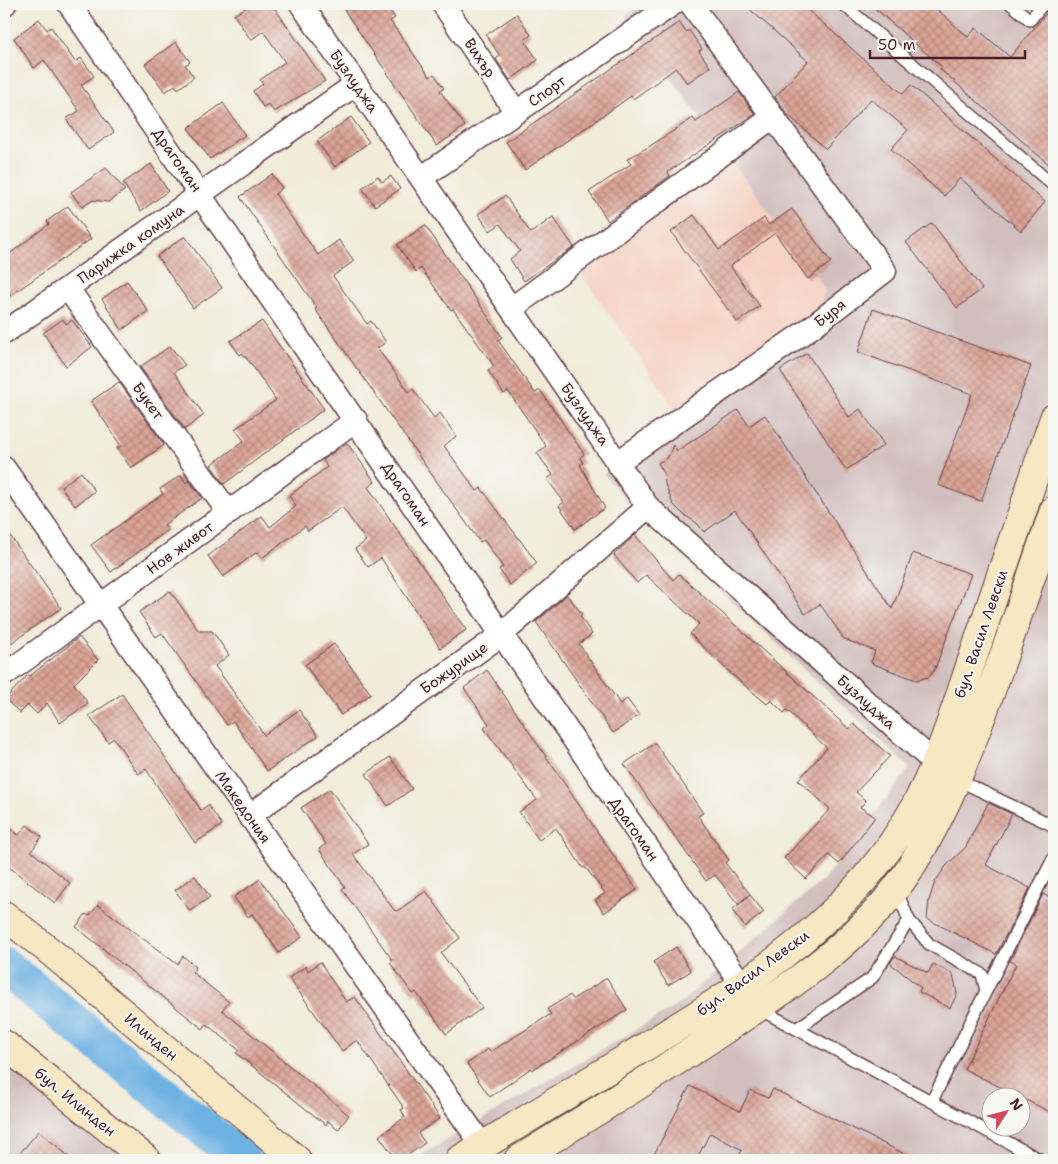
<svg xmlns="http://www.w3.org/2000/svg" width="1058" height="1164" viewBox="0 0 1058 1164" font-family="'Shantell Sans',sans-serif">
<defs>
<pattern id="building-cross-hatch" width="8" height="8" patternUnits="userSpaceOnUse" patternTransform="scale(1.25)"><rect width="8" height="8" fill="#dba497"/><path d="M0 0l8 8M0 8l8-8" fill="none" stroke="#b4857b"/></pattern>
</defs>
<rect width="100%" height="100%" fill="#f6f6f2"/>
<filter id="ink" filterUnits="userSpaceOnUse"><feTurbulence type="fractalNoise" baseFrequency=".02" numOctaves="2"/><feDisplacementMap in="SourceGraphic" scale="10" xChannelSelector="R" yChannelSelector="G"/><feConvolveMatrix kernelMatrix="1 2 1 2 8 2 1 2 1" color-interpolation-filters="sRGB"/></filter>
<filter id="wash" filterUnits="userSpaceOnUse"><feTurbulence type="fractalNoise" baseFrequency=".0096" numOctaves="4" result="noise"/><feDisplacementMap in="SourceGraphic" scale="20" xChannelSelector="R" yChannelSelector="G"/><feGaussianBlur stdDeviation="1.12" result="paint"/><feColorMatrix in="noise" values="0 0 0 0 0 0 0 0 0 0 0 0 0 0 0 0 0 1.4 0 .05"/><feComposite in="paint" operator="in"/></filter>
<g filter="url(#wash)">
<rect width="100%" height="100%" fill="#f2ebd9"/>
<!-- built -->
<path fill="#f6d2c3" d="M774,131L878,270L677,412L577,268Z"/>
<!-- industrial -->
<path fill="#d1bfbd" fill-rule="evenodd" d="M643,4H1054V1160H413L678,1005L823,880L910,768L639,515L604,474L809,329L826,290L626,16ZM990,1096H1020V1126H990Z
M4,1044L147,1160H4Z"/>
<g fill="none" stroke-linecap="round" stroke-linejoin="round">
<!-- river -->
<path stroke="#6db1e3" stroke-width="38" d="M4,966L243,1160"/>
</g>
<g id="blocks">
<!-- building -->
<path fill="url(#building-cross-hatch)" d="M251,4H272L325,81L274,112L268,104L263,107L253,91L263,84L260,80L285,62L263,31L251,40L234,15Z
M340,4H385L395,18L390,21L430,77L434,74L444,88L440,91L465,126L437,146Z
M744,4H801L903,94L911,85L1045,202L1021,231L960,178L944,196L891,149L908,130L871,99L826,149L786,113L775,97L808,61Z
M870,4H931L968,37L976,28L1010,57L1054,4V169L940,69L942,67Z
M517,14L531,35L524,40L538,60L510,80L496,59L500,56L486,35Z
M39,19L47,30L51,27L75,62L81,58L94,76L81,85L114,132L88,150L66,119L79,111L44,60L34,68L14,38Z
M679,22L686,32L689,30L702,49L699,51L710,67L687,83L676,68L633,99L631,96L525,170L506,142Z
M176,42L190,62L185,65L194,77L178,89L175,85L165,92L145,64Z
M739,92L755,114L668,172L670,176L608,221L589,192L631,164L627,159L650,146L693,118L696,122Z
M223,103L245,135L210,159L188,128Z
M351,117L369,142L335,167L317,141Z
M151,164L168,191L141,211L123,183Z
M106,168L125,190L108,202L93,200L82,207L71,192Z
M272,174L282,188L275,194L318,255L339,240L354,261L333,276L367,324L371,321L386,342L377,348L409,392L413,389L434,418L440,413L456,436L444,446L477,491L481,488L537,563L510,585L499,569L503,567L484,540L480,542L442,489L315,309L317,308L240,197Z
M378,176L382,182L391,176L400,189L375,206L362,188Z
M505,196L531,233L553,217L574,247L524,281L510,259L520,251L500,224L490,231L478,214Z
M68,206L91,239L4,300V258L49,224L47,221Z
M792,209L831,262L808,279L775,233L730,266L760,306L737,322L671,232L694,215L719,250L764,218L769,225Z
M932,223L982,289L957,308L906,242Z
M425,225L502,337L498,340L535,393L540,390L584,454L580,458L583,463L580,465L605,508L575,529L559,506L564,502L547,479L553,475L537,453L546,446L508,391L504,394L488,371L494,366L453,309L451,310L421,268L416,272L397,245Z
M185,236L222,288L193,308L157,256Z
M127,281L148,311L122,330L102,299Z
M873,309L1031,366L981,501L938,485L972,394L858,352Z
M63,319L66,324L72,320L92,347L66,366L43,333Z
M262,321L324,409L224,484L211,465L244,441L235,429L276,400L252,365L242,353L240,355L230,341Z
M170,346L185,365L174,372L204,415L185,429L140,367Z
M807,353L849,417L860,409L884,445L846,470L780,370Z
M119,382L164,445L131,468L117,448L121,446L91,401Z
M738,410L749,426L765,415L892,609L913,553L971,574L934,671L929,677L916,680L871,663L875,651L844,639L820,604L805,614L735,510L704,532L697,523L683,514L673,504L665,484L664,473L658,463L668,457L673,445L677,451Z
M347,443L375,482L368,487L466,630L440,648L381,558L368,567L355,549L366,541L342,507L308,531L305,526L262,558L257,552L223,577L208,556L262,516L270,527L296,506L289,496L327,467L323,460Z
M81,472L95,491L75,506L61,487Z
M181,475L186,483L189,480L202,498L164,525L168,530L111,572L91,545L163,494L160,489Z
M4,527L61,608L4,648Z
M635,535L673,580L679,574L849,729L854,724L890,756L856,792L866,801L860,807L875,817L839,864L829,855L806,879L784,858L830,809L798,780L827,748L787,710L784,713L771,700L767,704L729,672L690,634L699,624L646,575L637,583L614,555Z
M170,591L199,631H212L229,655L215,666L264,735L299,710L318,736L267,771L233,721L227,725L162,633L156,637L139,612Z
M567,595L582,614L580,616L592,634L579,644L620,704L627,699L639,715L613,733L536,622Z
M79,637L98,660L74,684L88,703L60,723L47,703L37,714L28,705L20,713L5,699L28,675L30,676Z
M334,644L371,694L341,715L305,665Z
M487,670L637,890L604,913L595,900L605,893L585,867L583,868L556,828L539,840L519,812L537,800L484,728L489,724L464,688Z
M122,694L201,810L208,805L222,825L195,843L146,769L138,774L114,738L108,742L89,716Z
M655,743L703,813L698,816L729,860L725,863L750,894L738,904L715,875L706,881L624,764Z
M390,757L412,789L388,806L366,774Z
M330,789L368,844L353,854L394,910L397,911L426,891L460,938L441,953L482,1008L446,1034L416,992L413,994L390,963L393,961L342,889L345,887L319,849L326,844L301,808Z
M988,803L1012,814L986,865L1030,888L996,954L927,919L929,900L935,882L946,866L966,847Z
M4,823L19,835L27,825L42,837L31,851L70,883L55,903L4,863Z
M195,876L210,897L190,911L175,890Z
M260,879L302,937L279,953L252,914L248,917L234,897Z
M1043,894L1054,900V1114L964,1069L1016,964L1010,961Z
M750,895L764,912L745,927L732,910Z
M98,905L177,964L183,956L196,967L192,972L229,1002L222,1010L349,1115L338,1130L328,1121L326,1125L236,1053L239,1050L206,1024L203,1029L76,927L86,914L89,916Z
M676,947L691,971L668,985L653,962Z
M895,956L928,973L933,964L953,974L957,994L950,1008L919,992L921,988L890,963Z
M320,962L346,1002L355,997L440,1118L418,1133L425,1143L401,1160H397L379,1136L405,1117L401,1110L404,1108L357,1040L342,1051L289,978L306,966L308,971Z
M607,978L627,1010L532,1070L531,1068L490,1097L467,1064L488,1049L490,1052L551,1014L547,1009L570,995L573,999Z
M690,1086L740,1111L750,1090L768,1098L773,1089L917,1160H737L742,1150L710,1133L696,1160H651Z
M39,1131L73,1160H14Z"/>
</g>
</g>
<g filter="url(#ink)">
<use href="#blocks" fill-opacity="0" stroke="#633e45" stroke-width="1"/>
<g fill="none" stroke-linecap="round" stroke-linejoin="round">
<!-- lane casing -->
<g stroke="#633e45" stroke-width="14">
<path id="lane" d="M843,4L1054,186
M1011,4L1030,20L1043,4
M958,780L1054,826
M896,890L909,920L929,944L982,974L986,991L932,1101
M986,991L1054,857
M759,1009L1041,1160
M796,1029L872,978L909,920"/>
</g>
<!-- street casing -->
<g stroke="#633e45" stroke-width="25">
<path id="street" d="M69,4L742,985
M301,4L648,507L936,764
M443,4L516,112
M4,5L5,4
M421,178L673,4
M68,289L229,513
M512,308L773,117
M4,333L356,84
M618,462L809,329L885,271L691,4
M4,468L483,1146
M4,675L356,420
M249,816L501,635L648,507"/>
</g>
<!-- secondary casing -->
<g stroke="#633e45" stroke-width="30">
<path id="secondary" d="M4,915L52,953L297,1160
M4,1044L147,1160
M459,1160C516,1126 573,1091 630,1056C730,995 837,931 901,830C935,778 952,718 972,660C1000,579 1027,498 1054,418
M518,1160C583,1120 648,1080 712,1038C781,993 863,941 909,870C948,809 972,744 996,677C1016,622 1035,566 1054,510"/>
</g>
<!-- lane -->
<use href="#lane" stroke="#fff" stroke-width="11"/>
<!-- street -->
<use href="#street" stroke="#fff" stroke-width="22"/>
<!-- secondary -->
<use href="#secondary" stroke="#f7e8c3" stroke-width="28"/>
</g>
</g>
<g text-anchor="middle" stroke-width="4" stroke-linejoin="round" paint-order="stroke">
<!-- street labels -->
<g font-size="15" fill="#4a1f2b" stroke="#f6f6f2">
<text transform="translate(480 58) rotate(56)" y="5">Вихър</text>
<text transform="translate(354 81) rotate(55)" y="5">Бузлуджа</text>
<text transform="translate(547 91) rotate(-35)" y="5">Спорт</text>
<text transform="translate(177 160) rotate(55)" y="5">Драгоман</text>
<text transform="translate(131 244) rotate(-35)" y="5">Парижка комуна</text>
<text transform="translate(830 313) rotate(-38)" y="5">Буря</text>
<text transform="translate(148 401) rotate(54)" y="5">Букет</text>
<text transform="translate(585 414) rotate(55)" y="5">Бузлуджа</text>
<text transform="translate(406 494) rotate(56)" y="5">Драгоман</text>
<text transform="translate(180 548) rotate(-36)" y="5">Нов живот</text>
<text transform="translate(981 634) rotate(-71)" y="5">бул. Васил Левски</text>
<text transform="translate(454 668) rotate(-35)" y="5">Божурище</text>
<text transform="translate(866 702) rotate(42)" y="5">Бузлуджа</text>
<text transform="translate(243 807) rotate(55)" y="5">Македония</text>
<text transform="translate(634 829) rotate(55)" y="5">Драгоман</text>
<text transform="translate(753 973) rotate(-36)" y="5">бул. Васил Левски</text>
<text transform="translate(151 1037) rotate(40)" y="5">Илинден</text>
<text transform="translate(75 1102) rotate(39)" y="5">бул. Илинден</text>
</g>
</g>
<!-- margin -->
<rect width="1058" height="1164" fill="none" stroke="#f6f6f2" stroke-width="20"/>
<!-- north arrow -->
<g transform="translate(1006 1112) rotate(54)"><circle r="24" fill="#f6f6f2" stroke="#b1a0a2"/>
<path d="M0-4L9 19L0 12L-9 19Z" fill="#d1495b"/>
<text y="-8" font-size="14" font-weight="bold" text-anchor="middle" fill="#4a1f2b">N</text>
</g>
<!-- scale -->
<path d="M870 50v8h155v-8" fill="none" stroke="#4a1f2b" stroke-width="2.5"/>
<text x="878" y="50" font-size="15" fill="#4a1f2b" stroke="#f6f6f2" stroke-width="4" paint-order="stroke">50 m</text>
</svg>
